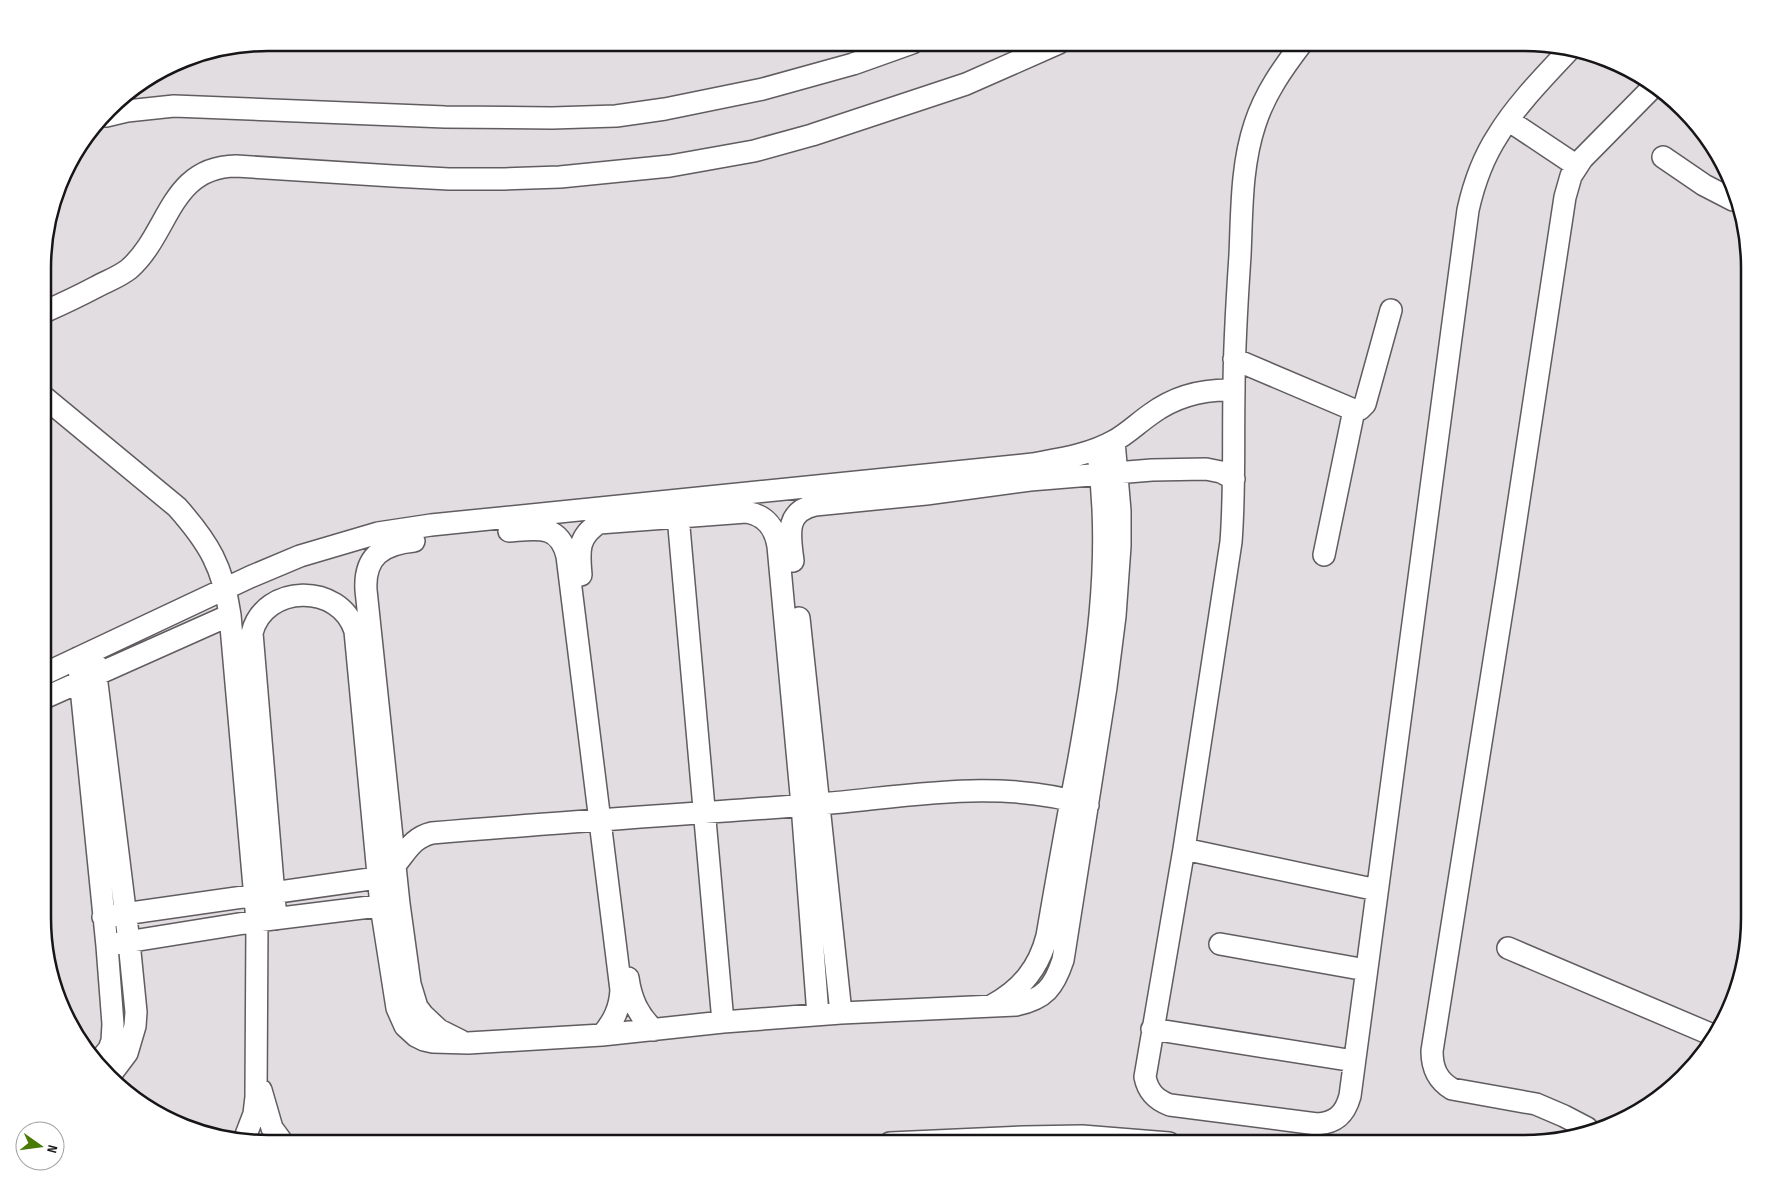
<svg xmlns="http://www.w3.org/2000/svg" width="1792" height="1186" viewBox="0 0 1792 1186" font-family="'Sofia Sans Condensed',sans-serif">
<rect width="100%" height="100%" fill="#e1dde1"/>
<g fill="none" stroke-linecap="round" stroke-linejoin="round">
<!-- minor casing -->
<g stroke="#605c60" stroke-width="24">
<path id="minor" d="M1302,43C1283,68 1265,93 1255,124C1241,166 1242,211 1240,255C1237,300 1234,345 1234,391C1233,441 1235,491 1231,542L1184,849L1145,1077C1148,1092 1156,1100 1170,1105L1317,1124C1336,1123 1345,1114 1350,1096L1468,210C1474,183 1483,158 1498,135C1517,104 1544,77 1569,50
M106,116L127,111L174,106L445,117L552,118L616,116L665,109L763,89L853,64L912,43
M1508,120L1577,166
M1663,157L1704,185L1733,200
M44,312C62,304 79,296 96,287C107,281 119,277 129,269C170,233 169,167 236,166L393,176L449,179H504L560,177L670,166L754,151L812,135L966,84L1059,43
M1234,359L1354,410L1360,409L1365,404L1391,310
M44,397L177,507C209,543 223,567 230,615L257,921L256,1097L254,1114L244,1140
M678,516L723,1022
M509,531C536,529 559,523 567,556L621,990C620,1008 614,1021 602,1035
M414,541C383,544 364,556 366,590L399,904L410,984L417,1007L423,1015L439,1030L461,1041
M1324,555L1354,410
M793,561C790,536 784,512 815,505L926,494L1030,480L1152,470L1206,469L1221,472L1234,479
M581,575C579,552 577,537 599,523L746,512C765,515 775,527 778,546L802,805L818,1015
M799,618L841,1013
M93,651L129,942L136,1012L135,1026L127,1053L112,1073
M78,658L107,946L113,1024L112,1041L109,1049L100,1060
M44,674L250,577L300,556L378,533L431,525L1033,464C1060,459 1089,455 1114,441C1127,434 1138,423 1151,414C1175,396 1204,389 1234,390
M44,698L230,615
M1184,849L1377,890
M103,917L377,878C404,867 403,840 432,833C562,822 692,814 821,804C912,796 999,778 1088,805
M276,919L252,633C264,584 340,582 355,631L381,906L397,1008L405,1026L416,1036L424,1040L433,1042L468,1043L602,1035L723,1022L841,1013L1016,1005C1045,999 1054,987 1063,960L1106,687L1115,616L1120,546V511L1114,441
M114,944L257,921L394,904
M1220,944L1366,970
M1508,948L1715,1036
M628,978C631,999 638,1015 654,1030
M991,1006C1021,990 1039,968 1047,936C1057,878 1067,821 1078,764C1096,664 1112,563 1099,462
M1152,1029L1354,1061
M261,1090L272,1128L283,1143
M1587,1128L1564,1116L1536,1104L1452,1089C1437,1080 1432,1068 1432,1051L1507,579L1565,197L1571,176L1582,159L1654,86
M890,1143L1024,1137L1082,1136L1169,1143"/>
</g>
<!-- minor -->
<use href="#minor" stroke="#fff" stroke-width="21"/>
</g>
<!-- crop -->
<path d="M0 0H1792V1186H0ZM268 51H1524A217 217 0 0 1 1741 268V918A217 217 0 0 1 1524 1135H268A217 217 0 0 1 51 918V268A217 217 0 0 1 268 51Z" fill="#fff" fill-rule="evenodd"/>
<path fill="none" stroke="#171517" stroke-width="2.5" d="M268 51H1524A217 217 0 0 1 1741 268V918A217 217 0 0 1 1524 1135H268A217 217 0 0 1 51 918V268A217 217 0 0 1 268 51Z"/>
<!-- north arrow -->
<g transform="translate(40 1146) rotate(104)"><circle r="24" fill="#ffffff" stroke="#a2a1a2"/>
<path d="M0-4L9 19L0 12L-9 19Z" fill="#497a04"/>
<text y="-8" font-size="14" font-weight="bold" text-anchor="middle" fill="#171517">N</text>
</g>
</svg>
